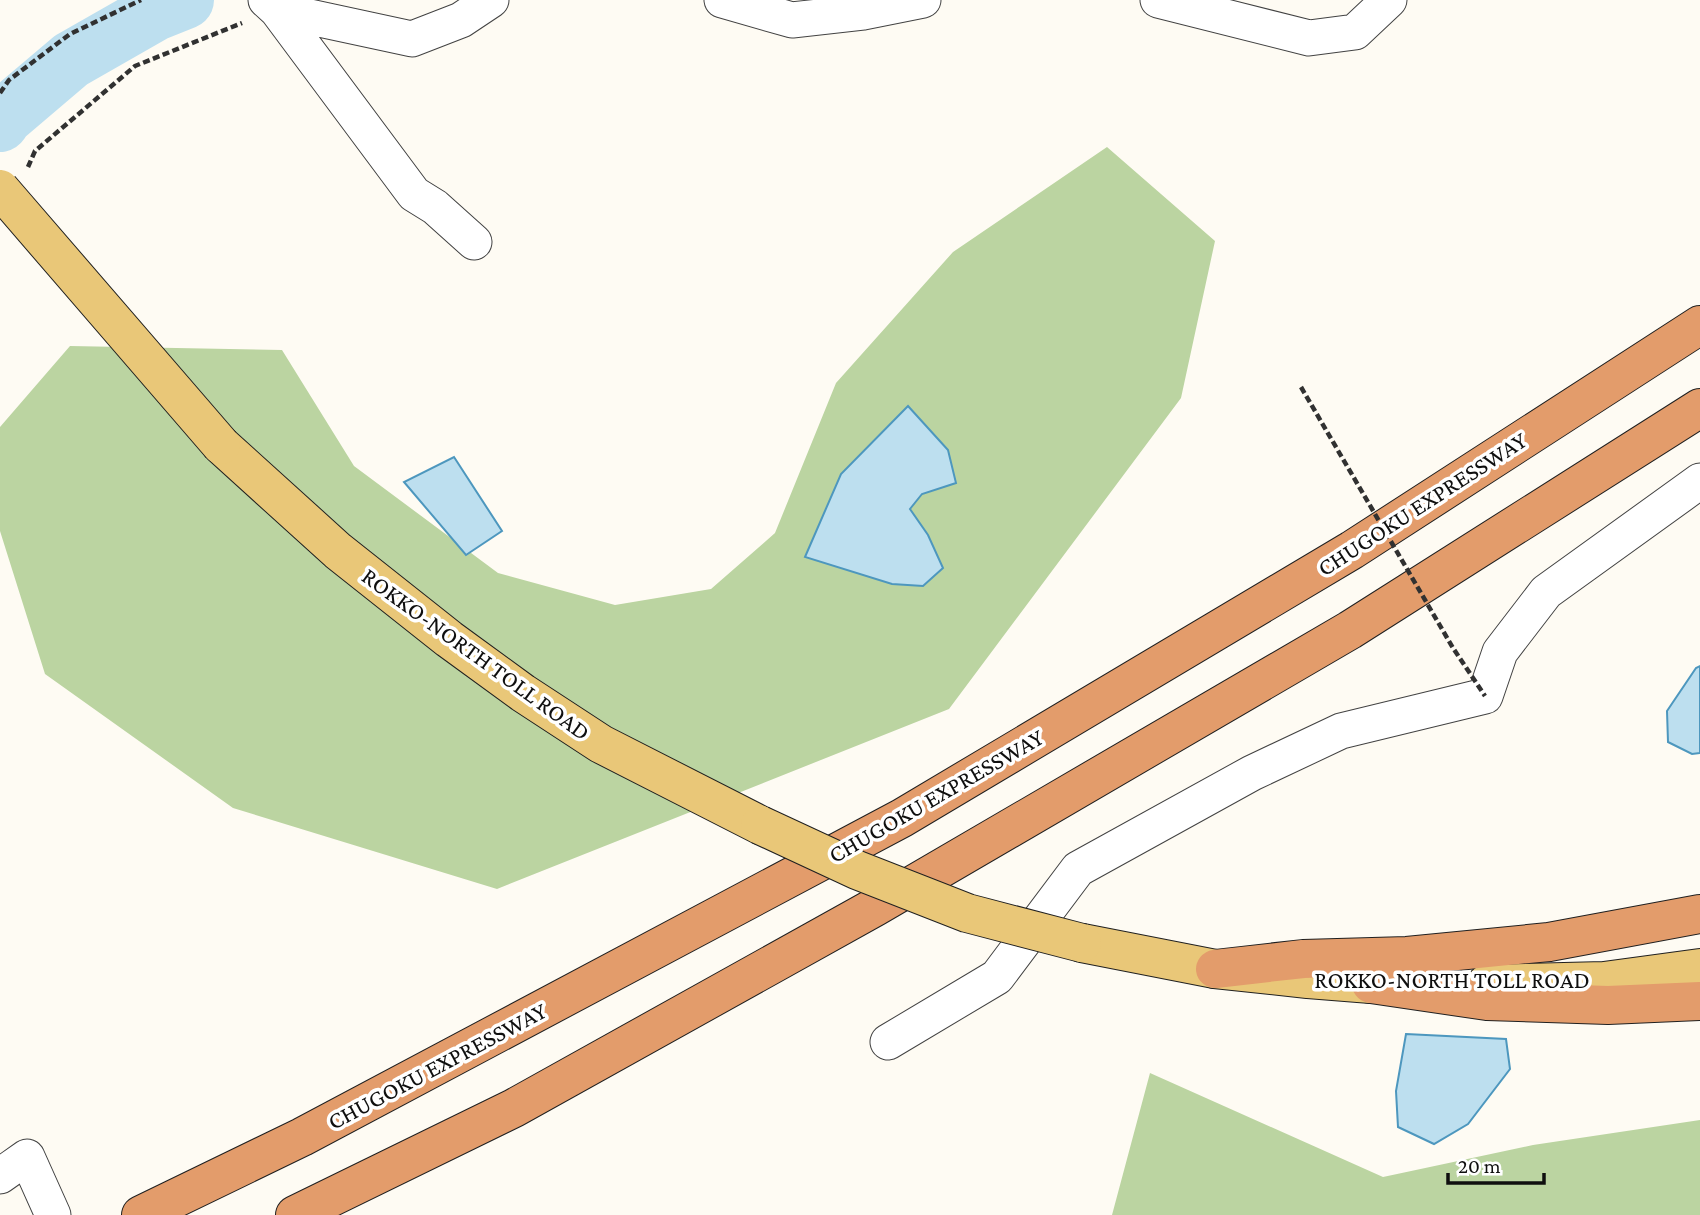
<svg xmlns="http://www.w3.org/2000/svg" width="1700" height="1215" viewBox="0 0 1700 1215" font-family="'Crimson Pro',serif">
<rect width="100%" height="100%" fill="#fefbf3"/>
<!-- forest -->
<path fill="#bbd4a1" d="M1107,147L1215,241L1181,398L949,709L497,889L233,808L45,674L0,531V427L70,346L282,350L354,466L498,573L615,605L711,589L775,533L836,383L953,252Z
M1150,1073L1383,1177L1533,1145L1700,1120V1215H1112Z"/>
<!-- water -->
<path fill="#bddfef" stroke="#4d97be" stroke-width="2" d="M908,406L948,450L956,483L922,494L910,509L928,535L943,568L923,586L892,584L805,557L841,474Z
M454,457L502,531L466,555L404,482Z
M1700,666V753L1692,754L1668,742L1667,711L1696,668Z
M1406,1034L1506,1039L1510,1069L1468,1124L1434,1144L1398,1127L1396,1091Z"/>
<g fill="none" stroke-linecap="round" stroke-linejoin="round">
<!-- river -->
<path stroke="#bddfef" stroke-width="58" d="M0,123L4,117L71,60L155,12L185,0"/>
<!-- minor casing -->
<g stroke="#424242" stroke-width="37">
<path id="minor" d="M266,0L277,10L414,194L435,207L474,242
M722,0L792,20L863,12L923,0
M1158,0L1309,38L1355,32L1389,0
M277,10L412,39L461,20L491,0
M888,1042L997,977L1078,869L1252,773L1341,731L1485,696L1500,652L1546,592L1700,481
M0,1176L27,1157L53,1215"/>
</g>
<!-- major casing -->
<g stroke="#202020" stroke-width="40">
<path id="major" d="M221,445L338,551L449,639L523,693L601,744L760,825
M1082,943L1215,969L1308,979L1371,984H1405
M1486,984L1604,981L1700,968"/>
</g>
<!-- highway casing -->
<g stroke="#202020" stroke-width="40">
<path id="highway" d="M1215,969L1303,959L1407,956L1549,942L1700,914
M1371,984L1487,1001L1608,1005L1700,1001
M141,1215L302,1137L902,818L1352,550L1700,325
M295,1215L514,1108L875,907L1350,630L1700,408"/>
</g>
<!-- path -->
<path stroke="#313131" stroke-width="4.5" stroke-dasharray="7 3.5" stroke-linecap="butt" d="M0,93L9,80L70,34L141,0
M28,167L35,151L135,66L242,23"/>
<!-- minor -->
<use href="#minor" stroke="#fff" stroke-width="35"/>
<!-- major -->
<use href="#major" stroke="#e9c778" stroke-width="38"/>
<!-- highway -->
<use href="#highway" stroke="#e39c6b" stroke-width="38"/>
<!-- major-bridge casing -->
<g stroke="#202020" stroke-width="40" stroke-linecap="butt">
<path id="major-bridge" d="M0,189L221,445
M760,825L857,870L967,913L1082,943"/>
</g>
<!-- path-bridge -->
<path stroke="#313131" stroke-width="4.5" stroke-dasharray="7 3.5" stroke-linecap="butt" d="M1301,387L1453,648L1485,696"/>
<!-- major-bridge -->
<use href="#major-bridge" stroke="#e9c778" stroke-width="38"/>
</g>
<g text-anchor="middle" stroke-width="7" stroke-linejoin="round" paint-order="stroke">
<!-- street labels -->
<g font-size="24" fill="#0f0f0f" stroke="#fff">
<text transform="translate(1422 504) rotate(-33)" y="8">CHUGOKU EXPRESSWAY</text>
<text transform="translate(476 654) rotate(36)" y="8">ROKKO-NORTH TOLL ROAD</text>
<text transform="translate(936 796) rotate(-30)" y="8">CHUGOKU EXPRESSWAY</text>
<text x="1452" y="988">ROKKO-NORTH TOLL ROAD</text>
<text transform="translate(437 1066) rotate(-28)" y="8">CHUGOKU EXPRESSWAY</text>
</g>
</g>
<!-- scale -->
<path d="M1448 1173v10h96v-10" fill="none" stroke="#0f0f0f" stroke-width="3.5"/>
<text x="1458" y="1173" font-size="21" fill="#0f0f0f" stroke="#ffffff" stroke-width="5" paint-order="stroke">20 m</text>
</svg>
